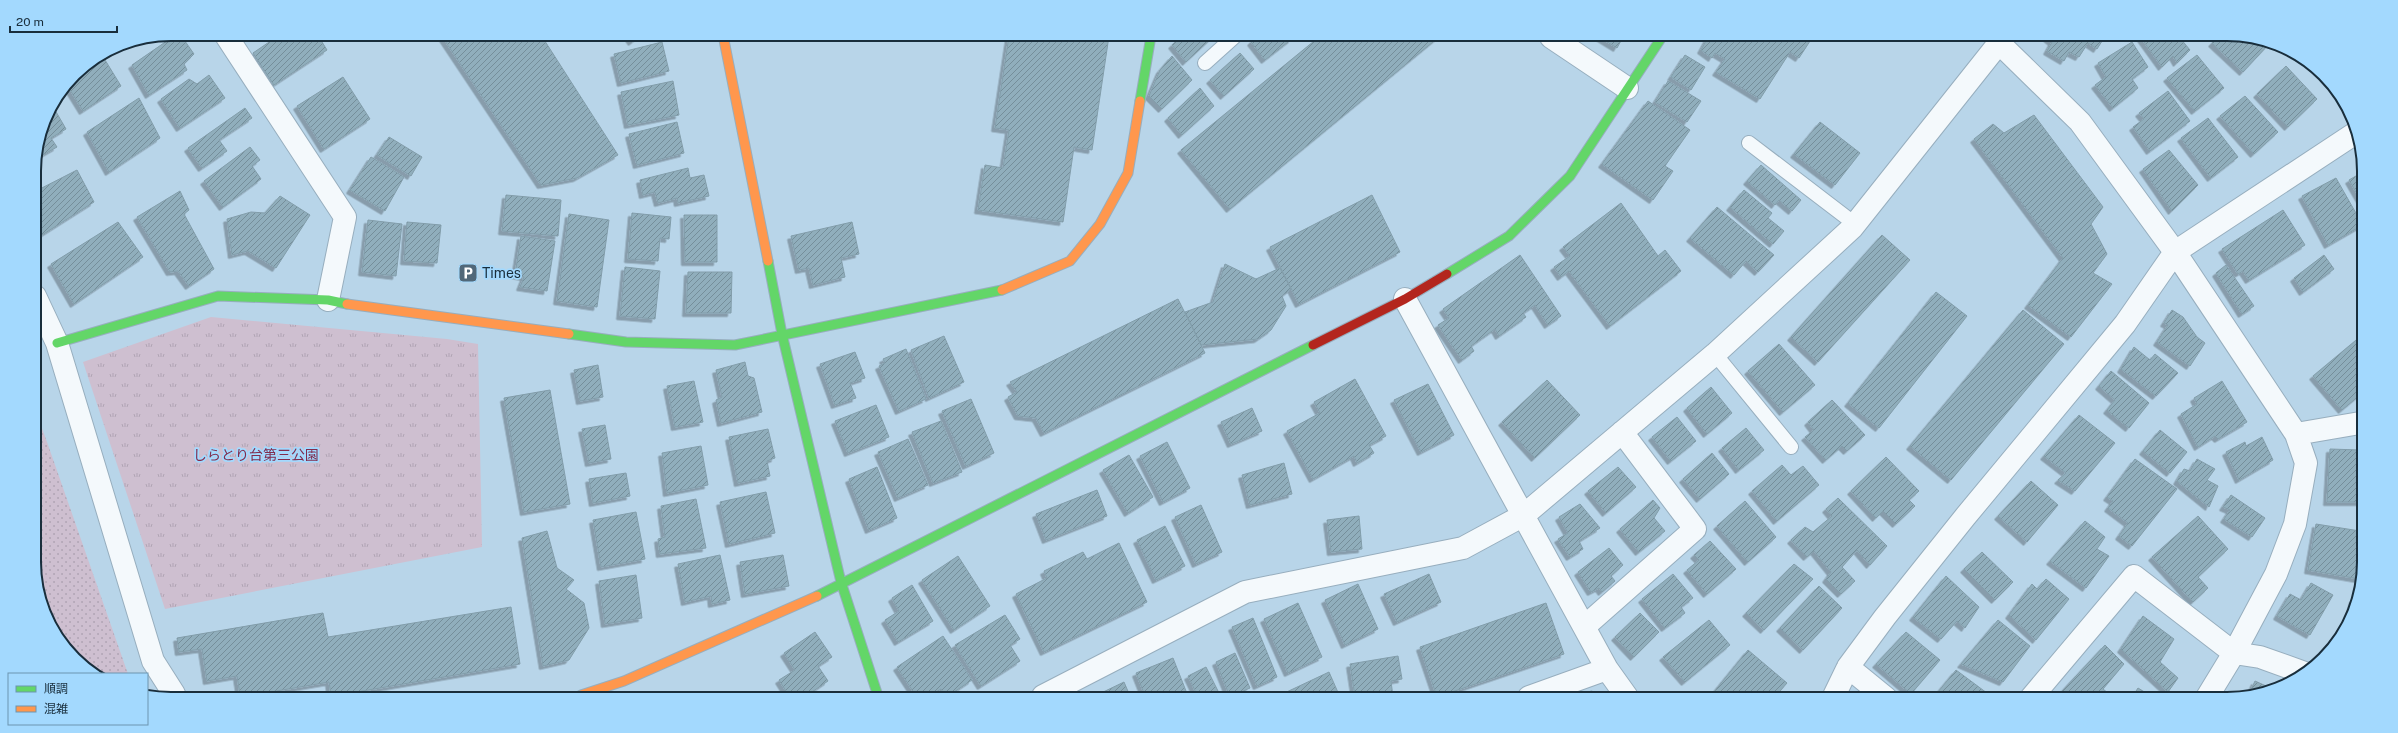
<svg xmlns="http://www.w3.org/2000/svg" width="2398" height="733" viewBox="0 0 2398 733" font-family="'Public Sans','Noto Sans JP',sans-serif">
<defs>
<pattern id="grass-dots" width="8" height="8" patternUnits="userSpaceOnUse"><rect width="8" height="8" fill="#cebfd0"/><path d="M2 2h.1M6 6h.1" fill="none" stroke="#b0a4b4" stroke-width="1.8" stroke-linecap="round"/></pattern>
<pattern id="park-tufts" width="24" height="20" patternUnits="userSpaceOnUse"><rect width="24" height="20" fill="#cebfd0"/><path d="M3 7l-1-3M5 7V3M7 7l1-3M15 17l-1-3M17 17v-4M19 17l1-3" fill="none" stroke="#b0a4b4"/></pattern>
<pattern id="building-hatch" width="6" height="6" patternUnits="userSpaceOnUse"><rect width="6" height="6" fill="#90aebc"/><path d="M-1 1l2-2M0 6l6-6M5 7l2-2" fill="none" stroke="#758e9a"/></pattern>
<filter id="shadow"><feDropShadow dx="-3.5" dy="3.5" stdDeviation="0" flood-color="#0004"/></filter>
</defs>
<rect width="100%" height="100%" fill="#b8d5e9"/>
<!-- grass -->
<path fill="url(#grass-dots)" d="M36,412L47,442L128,674H101L74,659L48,623L37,588Z"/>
<!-- park -->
<path fill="url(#park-tufts)" d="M211,317L447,339L478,344L482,547L165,609L83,362Z"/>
<!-- building -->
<path fill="url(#building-hatch)" stroke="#829daa" filter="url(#shadow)" d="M177,34H180L194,54L184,64L187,70L149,95L132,65Z
M281,34H317L327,50L274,85L253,53Z
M441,35H541L618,155L577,178L541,185Z
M627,35H641L632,42Z
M1009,36H1109L1092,150L1074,147L1063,222L978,210L985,165L1003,168L1009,130L995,128Z
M1182,36H1214L1186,62L1172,45Z
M1257,36H1290L1292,39L1265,60L1251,42Z
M1319,37H1439L1230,209L1181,150Z
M1599,37H1623L1617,48Z
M1708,37L1812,38L1799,58L1790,52L1760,99L1716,72L1725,59L1715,53L1712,58L1701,50Z
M2104,38L2097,49L2088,43L2079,57L2069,52L2064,61L2047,51L2052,42L2047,38Z
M2141,38H2180L2190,50L2177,63L2173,56L2162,67Z
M2216,39H2262L2270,43L2243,72L2212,43Z
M662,42L669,71L621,83L614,54Z
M2132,42L2148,67L2132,79L2138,88L2113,108L2095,85L2106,77L2098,63Z
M1240,53L1254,69L1224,96L1210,80Z
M102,55L121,86L83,111L67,85L74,74Z
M1685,55L1705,67L1691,90L1671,77Z
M2197,55L2224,88L2195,111L2167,78Z
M1172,56L1192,80L1162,109L1149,96L1160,70Z
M2286,66L2317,99L2288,127L2257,94Z
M209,75L225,98L180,128L161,99L189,79L197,84Z
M343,77L370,119L324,149L297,106Z
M673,81L679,115L628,125L621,92Z
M1668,81L1701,101L1687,122L1655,102Z
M1200,88L1214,106L1182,135L1168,118Z
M2168,91L2190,121L2150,151L2133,127L2144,119L2139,113Z
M2245,96L2278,132L2254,154L2220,116Z
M139,98L160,138L109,172L87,132Z
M1648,101L1690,130L1665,166L1673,171L1653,200L1602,164Z
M245,108L252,118L219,140L227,151L202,168L188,148Z
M55,110L66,129L51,138L57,147L41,156L37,150L45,118Z
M2034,115L2103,207L2091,224L2107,254L2093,273L2112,284L2071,337L2028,305L2063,258L1974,139L1993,124L2004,133Z
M2208,118L2238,157L2211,178L2181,138Z
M677,122L684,153L637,165L629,134Z
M1820,122L1860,153L1835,185L1794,154Z
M389,137L422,157L411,176L377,155Z
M250,147L260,160L252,166L261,179L223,207L204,181Z
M2169,150L2198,185L2172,211L2143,169Z
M371,157L404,177L385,211L350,190Z
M1761,165L1801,200L1792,211L1779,200L1775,205L1747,181Z
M688,168L690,178L704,175L709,196L678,203L677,198L658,203L655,192L643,195L640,180Z
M77,170L94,202L42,235L35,222L34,192Z
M2361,173V201L2349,180Z
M2336,178L2361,222V226L2328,245L2302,196Z
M1744,190L1772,213L1768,218L1784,231L1773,244L1730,207Z
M180,191L189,210L184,214L214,269L189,286L178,271L170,272L137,217Z
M506,195L561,200L558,236L502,231Z
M1372,195L1400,252L1299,304L1270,247Z
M280,196L310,215L276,268L248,251L232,255L227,219L251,212L265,213Z
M1621,203L1658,256L1665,250L1681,271L1610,326L1569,271L1561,277L1554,267L1570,256L1563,247Z
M1717,207L1774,255L1758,272L1746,261L1734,275L1690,238Z
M2283,210L2305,245L2249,280L2243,271L2238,274L2222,249Z
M632,213L671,217L669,239L660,238L658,261L628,259Z
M569,214L609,220L597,307L557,301Z
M684,215H717V262H685Z
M368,220L402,224L396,276L362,272Z
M118,222L143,257L74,304L51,264Z
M407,222L441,225L437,263L404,261Z
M852,222L859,254L841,258L845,277L813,285L809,268L799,270L791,236Z
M1882,235L1910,260L1818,362L1791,337Z
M521,236L555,241L547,291L520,287L524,277L515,275Z
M1520,255L1561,316L1548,325L1535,305L1523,313L1526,317L1499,336L1495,329L1471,346L1474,351L1462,360L1438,325L1449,318L1443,309Z
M2324,255L2334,269L2303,292L2294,278Z
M1225,264L1256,279L1280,268L1291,289L1282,296L1286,306L1271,330L1258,339L1201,345L1185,312L1213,302Z
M2226,265L2254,306L2242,314L2216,273Z
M625,267L660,271L655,319L620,316Z
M688,272H732L731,313H686Z
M1936,292L1967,316L1879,428L1848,403Z
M1178,299L1205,353L1044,433L1036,418L1018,416L1008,397L1017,392L1010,382Z
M2023,310L2064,344L1951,480L1910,446Z
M2172,310L2183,317L2197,337L2205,343L2190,366L2157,342L2168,325L2164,323Z
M944,336L964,382L929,398L911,350Z
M2361,336L2360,395L2342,410L2313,376Z
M1779,344L1815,385L1783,412L1748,371Z
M2134,347L2150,360L2155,354L2178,373L2156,396L2121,369Z
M906,349L926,399L899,411L879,366L885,363L883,359Z
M855,352L865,378L850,383L856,398L835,405L820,364Z
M745,362L748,376L754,378L762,412L721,423L716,400L722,397L716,370Z
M598,365L603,397L580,401L574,370Z
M2111,371L2149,403L2129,428L2107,410L2115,400L2099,386Z
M1355,379L1386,436L1369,445L1374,453L1357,463L1354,456L1313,479L1287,431L1320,413L1314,402Z
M1547,380L1580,415L1535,458L1502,422Z
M694,381L703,422L675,427L667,386Z
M2222,381L2247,422L2218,439L2215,436L2198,447L2181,414L2197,404L2194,398Z
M1428,384L1454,435L1421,452L1394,400Z
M1711,387L1732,413L1707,434L1687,408Z
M550,390L570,504L524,512L504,398Z
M971,399L994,453L966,466L942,411Z
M1832,400L1865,435L1847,451L1842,446L1826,460L1805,437L1814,430L1808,422Z
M876,405L889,437L848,453L835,421Z
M1252,408L1262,431L1231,444L1221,422Z
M2079,415L2115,443L2075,491L2058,480L2066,473L2044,456Z
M1677,417L1696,441L1671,461L1652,437Z
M941,421L962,472L933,483L912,432Z
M605,425L611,459L589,463L582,429Z
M1746,428L1764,450L1739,470L1722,448Z
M768,429L775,458L767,461L770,476L738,483L729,437Z
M2160,430L2187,452L2170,473L2143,451Z
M2262,437L2273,460L2239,480L2226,452L2245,442L2246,446Z
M908,439L928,485L898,498L878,452Z
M1167,442L1190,488L1163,502L1140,456Z
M701,446L708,485L667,493L662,453Z
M2330,449L2360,450V502H2327Z
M1712,453L1729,474L1700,499L1683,479Z
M1129,455L1153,497L1128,513L1103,470Z
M1886,457L1919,491L1909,500L1915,506L1896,524L1883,511L1876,518L1851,491Z
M2135,459L2177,489L2132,546L2119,536L2128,523L2108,508L2113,501L2107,497Z
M2197,459L2215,469L2207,480L2218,486L2209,507L2177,481L2184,469L2190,471Z
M1284,463L1292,494L1250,505L1242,475Z
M1782,465L1791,475L1803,466L1819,485L1777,521L1752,491Z
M877,467L897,518L869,530L849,479Z
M1618,467L1636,487L1606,513L1588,491Z
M626,473L630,496L593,503L589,479Z
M2031,481L2058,505L2027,542L1998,516Z
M1097,490L1107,516L1046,540L1036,514Z
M766,492L775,533L729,544L720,502Z
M2231,495L2265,518L2252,537L2224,519L2230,510L2223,507Z
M1838,498L1887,546L1870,565L1857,550L1842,567L1855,581L1841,594L1826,579L1831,572L1814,551L1807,557L1791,540L1805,527L1813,532L1832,516L1826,509Z
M696,499L706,548L660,554L658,539L665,537L661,506Z
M1653,500L1660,508L1654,518L1665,531L1639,552L1620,529Z
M1745,501L1776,537L1748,562L1717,526Z
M1580,504L1600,528L1579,541L1583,549L1570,557L1558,539L1568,533L1559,517Z
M1201,505L1222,552L1196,564L1175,517Z
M636,512L645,559L601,567L593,520Z
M1359,516L1362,549L1331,552L1327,520Z
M2198,516L2228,549L2198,577L2208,588L2193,602L2152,557Z
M2085,521L2105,537L2097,549L2109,556L2086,588L2050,561Z
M2316,524L2360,531L2359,579L2308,570Z
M1165,526L1185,566L1156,580L1137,540Z
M547,531L557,568L574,580L566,589L584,603L589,628L569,660L543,666L522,538Z
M1710,541L1736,569L1707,594L1687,570L1699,560L1694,555Z
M1119,543L1147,602L1044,652L1016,594L1047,578L1044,571L1083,552L1087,559Z
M1609,548L1623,565L1611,576L1615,581L1602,592L1599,588L1591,592L1578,572Z
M1982,552L2013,582L1995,600L1964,569Z
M720,555L730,600L712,604L711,596L685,602L678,564Z
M783,555L789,586L745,594L740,562Z
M958,556L990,606L954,630L922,580Z
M1794,564L1813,579L1764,630L1746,613Z
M1429,574L1441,602L1397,622L1384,594Z
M1673,574L1693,598L1681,607L1685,613L1665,628L1642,599Z
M636,575L642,618L605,624L599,581Z
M1946,576L1979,607L1965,628L1957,621L1941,639L1913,617Z
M2046,579L2069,599L2036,640L2009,615L2032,584L2037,589Z
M2311,583L2333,595L2310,635L2277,616L2290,594L2301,600Z
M1358,584L1378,629L1345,645L1325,600Z
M912,585L933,621L898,642L885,620L899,611L892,598Z
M1819,586L1842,608L1803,650L1780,628Z
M2353,599L2358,600L2345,629Z
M1298,603L1322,657L1288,673L1264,619Z
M1546,603L1564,654L1437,697L1420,647Z
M511,607L520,664L339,695H331L329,682L253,695H240L237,676L207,681L202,649L179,652L177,638L323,613L328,637Z
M1640,613L1659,632L1634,657L1615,637Z
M1005,615L1020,639L1010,645L1020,661L981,686L955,645Z
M2143,616L2174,639L2160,662L2178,678L2168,692L2121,649Z
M1253,618L1277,677L1257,686L1232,627Z
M1709,620L1730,645L1685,682L1663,657Z
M1998,620L2030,646L2003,682L1961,664Z
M815,632L832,657L818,666L828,681L806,696H789L779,680L795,670L784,653Z
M1906,632L1940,660L1911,694L1876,664Z
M943,636L972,680L948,696H945L941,689L930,696H916L897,667Z
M2105,645L2124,664L2103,689L2114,698H2071L2062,691Z
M1748,650L1787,683L1774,698H1709Z
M1235,653L1250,688L1230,697L1216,662Z
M1398,656L1402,679L1391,681L1393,697H1355L1350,664Z
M1173,658L1186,691L1172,697L1145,696L1136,673Z
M1206,667L1221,697H1198L1188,676Z
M1956,670L1991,696L1989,698H1933Z
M1329,672L1340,697H1276Z
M2255,681L2275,690L2248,696Z
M1124,682L1130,696H1100L1099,694Z
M2138,688L2156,699H2131Z
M1591,691L1606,695L1607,697H1581Z"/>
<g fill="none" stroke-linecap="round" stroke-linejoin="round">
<!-- lane casing -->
<g stroke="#97aebe" stroke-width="16">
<path id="lane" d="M1205,63L1235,36
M1749,143L1855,224
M1715,354L1791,447"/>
</g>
<!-- street casing -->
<g stroke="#97aebe" stroke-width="24">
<path id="street" d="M225,34L345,217L328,300
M1551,37L1627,88
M1999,43L2080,122L2175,252L2296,434L2306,463L2295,524L2276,574L2234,653L2260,657L2305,673
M35,296L57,343L153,661L174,694
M1405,299L1607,669L1627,697
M2296,434L2360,423
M1584,627L1695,529L1622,432
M1848,667L1886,698
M1043,696L1245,592L1463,548L1524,515L1715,354L1852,228L2003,38
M1529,697L1607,669
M1833,698L1848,667L1885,617L1965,517L2125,324L2175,252L2357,132
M2031,698L2134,576L2234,653L2206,699"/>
</g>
<!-- fast casing -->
<g stroke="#97aebe" stroke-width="11">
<path id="fast" d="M1140,101L1151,36
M768,261L782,334L841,582L878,696
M1447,274L1509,236L1570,176L1662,37
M569,334L626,342L735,345L1002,290
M57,343L218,296L328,300L347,304
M817,596L1313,345"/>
</g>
<!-- slow casing -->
<g stroke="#97aebe" stroke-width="11">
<path id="slow" d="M723,35L768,261
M1002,290L1070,261L1100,224L1128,173L1140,101
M347,304L569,334
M581,695L624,681L817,596"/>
</g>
<!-- jam casing -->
<g stroke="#97aebe" stroke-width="11">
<path id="jam" d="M1313,345L1405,299L1447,274"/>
</g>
<!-- lane -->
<use href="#lane" stroke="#f4f9fc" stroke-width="14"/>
<!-- street -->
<use href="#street" stroke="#f4f9fc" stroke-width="22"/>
<!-- fast -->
<use href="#fast" stroke="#63d668" stroke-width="9"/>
<!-- slow -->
<use href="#slow" stroke="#ff974d" stroke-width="9"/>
<!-- jam -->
<use href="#jam" stroke="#b3261e" stroke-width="9"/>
</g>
<!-- icons -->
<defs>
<g id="parking-square" transform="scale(1)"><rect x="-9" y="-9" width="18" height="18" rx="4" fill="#516879" stroke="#a3d9fe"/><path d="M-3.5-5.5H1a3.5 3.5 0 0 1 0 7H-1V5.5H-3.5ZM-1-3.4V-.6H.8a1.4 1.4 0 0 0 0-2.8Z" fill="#fff"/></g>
</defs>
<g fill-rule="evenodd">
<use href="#parking-square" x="468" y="273"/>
</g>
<g text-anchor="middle" stroke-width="3.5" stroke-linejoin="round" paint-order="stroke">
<!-- poi labels -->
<g font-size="14" fill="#192e3c" stroke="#a3d9fe" text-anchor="start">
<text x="482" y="278">Times</text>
</g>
<!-- park labels -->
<g font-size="14" fill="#812c4d" stroke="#a3d9fe">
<text x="256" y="460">しらとり台第三公園</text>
</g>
</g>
<!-- crop -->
<path d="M0 0H2398V733H0ZM171 41H2227A130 130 0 0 1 2357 171V562A130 130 0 0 1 2227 692H171A130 130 0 0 1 41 562V171A130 130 0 0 1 171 41Z" fill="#a3d9fe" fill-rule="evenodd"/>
<path fill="none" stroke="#192e3c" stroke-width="2" d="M171 41H2227A130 130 0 0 1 2357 171V562A130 130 0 0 1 2227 692H171A130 130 0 0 1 41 562V171A130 130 0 0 1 171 41Z"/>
<!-- legend -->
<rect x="8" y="673" width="140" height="52" fill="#a3d9fe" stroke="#6c95b0"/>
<rect x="16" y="686" width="20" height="6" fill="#63d668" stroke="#6c95b0"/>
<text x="44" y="693" font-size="12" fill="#192e3c">順調</text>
<rect x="16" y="706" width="20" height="6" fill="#ff974d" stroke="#6c95b0"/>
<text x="44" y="713" font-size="12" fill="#192e3c">混雑</text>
<!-- scale -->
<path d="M10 26v6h107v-6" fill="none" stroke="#192e3c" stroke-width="2"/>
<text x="16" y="26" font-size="12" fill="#192e3c" stroke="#a3d9fe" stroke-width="3" paint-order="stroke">20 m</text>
</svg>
